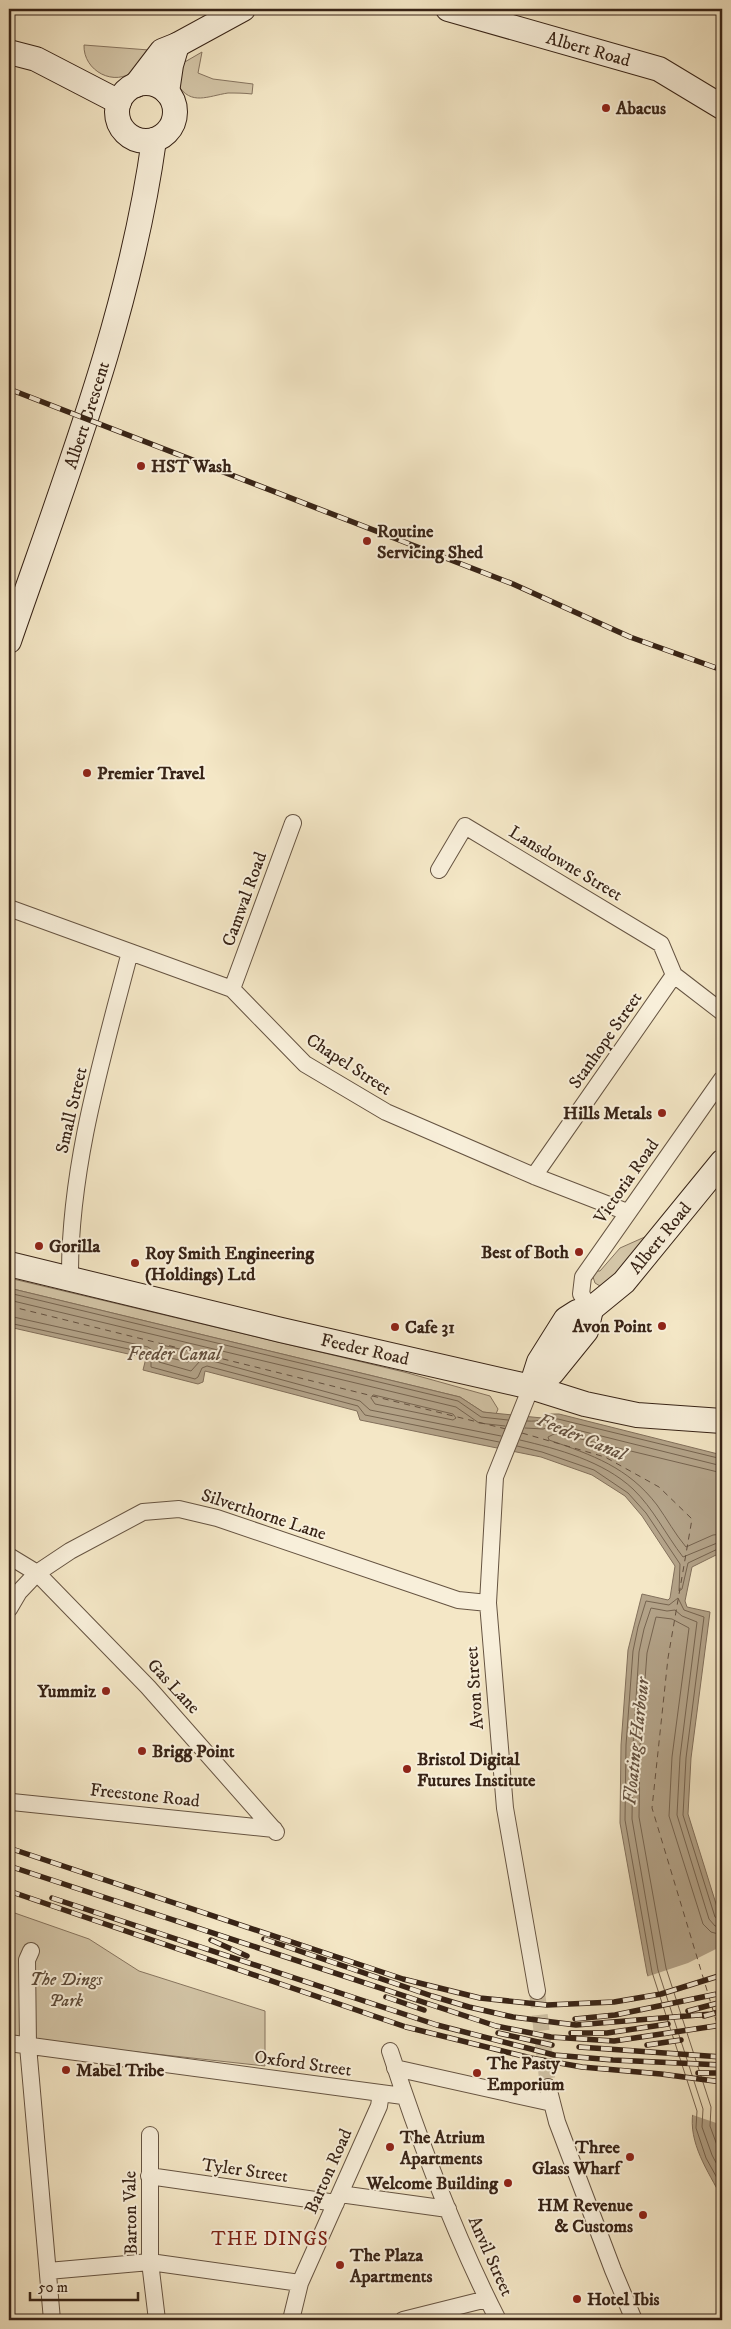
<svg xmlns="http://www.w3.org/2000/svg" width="731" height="2329" viewBox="0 0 731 2329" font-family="'IM FELL DW Pica',serif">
<rect width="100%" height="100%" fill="#f4e7c6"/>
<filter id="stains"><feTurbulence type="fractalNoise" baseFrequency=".004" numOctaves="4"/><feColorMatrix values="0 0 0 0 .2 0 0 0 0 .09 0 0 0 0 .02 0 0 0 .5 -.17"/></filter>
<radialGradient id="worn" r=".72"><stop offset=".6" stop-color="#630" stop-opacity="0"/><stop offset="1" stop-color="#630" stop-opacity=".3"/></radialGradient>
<!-- green -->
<path fill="#d4c6a8" stroke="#86745f" d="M84,45L149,50C145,56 141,65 135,70C115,88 83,71 84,45Z
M202,52L198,73L213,79L253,84L252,94C244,93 236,93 228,93C208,96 191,106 178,85L183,63Z
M647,1236L651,1237L605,1285L600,1286L595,1283L593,1277L596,1271H600L620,1248Z
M9,1278L404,1372L490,1396L498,1409L496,1414L483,1412L460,1397L9,1288Z
M9,1911L89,1939L139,1971L265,2011V2066L9,2038Z"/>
<!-- water -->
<path fill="#b4a48a" stroke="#82705c" d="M9,1288L460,1397L483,1412L542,1418L549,1414H559L722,1455V1552L692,1567L685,1601L687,1607L710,1612L691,1758L688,1814L722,1923V2198C708,2171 688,2143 693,2112L647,1973L620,1823L621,1745L628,1650L642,1594L668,1600L670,1598L675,1566L642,1516L625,1496L592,1475L541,1457L360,1420L357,1411L205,1371L203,1382L198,1384L143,1370L146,1358L9,1327Z"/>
<!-- pier -->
<path fill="#f4e7c6" d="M722,1946V2125L690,2114L646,1977L688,1963Z"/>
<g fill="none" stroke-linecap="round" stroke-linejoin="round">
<!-- shore -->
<path stroke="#766450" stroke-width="1" d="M9,1293L458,1401L481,1417L508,1420
M9,1300L456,1407L479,1423L505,1426
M9,1316L148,1347L155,1352L159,1362L191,1371L200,1361L209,1360L360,1401L370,1410L501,1436
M9,1323L147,1353L151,1357V1367L195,1379L198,1377L202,1368L207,1366L358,1406L365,1415L499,1442
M162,1345L193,1352L195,1355L188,1362L166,1357Z
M374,1395L453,1414L456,1418L453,1420L375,1404L371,1398Z
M527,1421C540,1422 547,1418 558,1419L722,1459
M525,1428L543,1429L557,1425L722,1466
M520,1440C558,1449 603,1461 633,1489C653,1508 666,1535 683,1557L722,1541
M517,1446L542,1452L594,1470L628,1493L646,1513L680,1564L679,1591L682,1589L688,1563L722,1547
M722,1473L556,1433L548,1437L549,1440C592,1455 628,1467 657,1505C667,1519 675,1534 686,1547L713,1535L722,1534
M722,1921L715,1917L683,1815L686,1758L704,1617L684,1610L678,1598L669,1605L646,1601L638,1627L633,1651L626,1745L625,1820L652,1972L697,2111L696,2128L706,2158L722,2187
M722,1927L715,1926L709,1919L677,1815L680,1757L697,1622L682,1616L675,1610L667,1611L651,1608L644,1629L639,1652L633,1745L632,1819L658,1970L703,2109L702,2127L712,2155L722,2174
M722,1935L711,1932L703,1924L669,1816L672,1757L689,1628L672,1619L656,1617L647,1653L640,1746L639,1817L666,1968L711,2107L710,2126L722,2159"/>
<!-- ferry -->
<path stroke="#63503f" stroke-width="1" stroke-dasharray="6 5" stroke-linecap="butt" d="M9,1306L506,1429
M522,1433L605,1457L659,1487L692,1519L668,1658L652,1808L722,2040"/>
<!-- street-tunnel -->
<path stroke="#cec0a3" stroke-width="16" stroke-dasharray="16 8" stroke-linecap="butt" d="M537,1991L548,2087"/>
<!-- street casing -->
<g stroke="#665442" stroke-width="18">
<path id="street" d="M439,870L465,826L661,944L674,975L722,1012
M9,908L232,989L305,1064L386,1112L534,1176L627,1212
M232,989L293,823
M534,1176L674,975
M70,1279C69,1168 102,1059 130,952
M591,1309L581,1294L583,1277L722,1079
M531,1387L495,1477L488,1603L505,1808L537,1991
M9,1556L37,1573L148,1687L276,1832
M9,1609L19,1592L37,1573L70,1551L143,1512L179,1509L217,1518L458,1600L488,1603
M12,1802L274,1829
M31,1951L27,1960L28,2046L52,2320
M9,2043L403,2096
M390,2051C420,2143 454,2234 498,2320
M395,2068L552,2103
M548,2087L557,2122L613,2270L634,2320
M150,2135V2262L157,2320
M149,2176L336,2203
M340,2194L448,2209
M48,2271L150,2262L300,2283
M291,2320L300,2283L379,2106L381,2093
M403,2320L487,2299"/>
</g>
<!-- secondary casing -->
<g stroke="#372316" stroke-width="26">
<g id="secondary">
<path id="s1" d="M448,9L659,69L722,107"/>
<path d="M9,52L36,59L119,102"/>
<circle cx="146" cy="112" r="29"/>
<path d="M136,85L162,51L177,45L243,9"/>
<path d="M167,92L171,65L177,45"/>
<path id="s2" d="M9,641C66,476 130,314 154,140"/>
<path id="s3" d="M9,1264L281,1330L531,1387L585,1404L637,1415L722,1421"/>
<path id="s4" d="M531,1387L539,1362L566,1319L577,1312L591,1309L624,1282L722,1162"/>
<path d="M531,1387L552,1373L586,1331L591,1309"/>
</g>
</g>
<!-- street -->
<use href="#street" stroke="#f8efda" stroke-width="16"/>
<!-- secondary -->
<use href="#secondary" stroke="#f8efda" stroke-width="24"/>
<!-- rail casing -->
<g stroke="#372316" stroke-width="5.5">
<path id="rail" d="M9,389L513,584L630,637L722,670
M9,1848L403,1979L480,1998L547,2005L614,2002L661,1994L722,1975
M9,1866L496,2026L551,2037L614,2041L722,2025
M9,1891L406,2027L531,2058L582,2067L661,2074L722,2082
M52,1898L437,2025L531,2049L554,2055L613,2060L722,2065
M264,1939L432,1996L469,2007L513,2017L576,2025L711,2014
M211,1940L247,1956
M386,1997L424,2010
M688,2011L722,2002
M704,2016L722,2011
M575,2019L615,2015L722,1993
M498,2033L552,2045
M571,2033H607L668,2024
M647,2045L681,2040
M579,2047L722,2057
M698,2073H722"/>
</g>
<!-- rail -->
<use href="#rail" stroke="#f8efda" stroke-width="4" stroke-dasharray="11" stroke-linecap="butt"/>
</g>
<!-- markers -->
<g fill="#8f2418" stroke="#f8efda" stroke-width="2">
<circle cx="606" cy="108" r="5"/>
<circle cx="141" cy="466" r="5"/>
<circle cx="367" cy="541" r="5"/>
<circle cx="87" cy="773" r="5"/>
<circle cx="662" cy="1113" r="5"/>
<circle cx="39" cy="1246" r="5"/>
<circle cx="579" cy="1252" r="5"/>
<circle cx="135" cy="1263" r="5"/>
<circle cx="662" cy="1326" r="5"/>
<circle cx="395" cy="1327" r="5"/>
<circle cx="106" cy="1691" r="5"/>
<circle cx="142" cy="1751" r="5"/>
<circle cx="407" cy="1769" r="5"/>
<circle cx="66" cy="2070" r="5"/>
<circle cx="477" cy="2073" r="5"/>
<circle cx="390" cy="2147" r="5"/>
<circle cx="630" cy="2157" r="5"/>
<circle cx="508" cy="2183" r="5"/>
<circle cx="643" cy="2215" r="5"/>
<circle cx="340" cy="2265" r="5"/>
<circle cx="577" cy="2299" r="5"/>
</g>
<g text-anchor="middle" stroke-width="4" stroke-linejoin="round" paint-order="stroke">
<!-- street labels -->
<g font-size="18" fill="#372316" stroke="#f8efda">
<text dy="6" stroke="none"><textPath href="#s1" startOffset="146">Albert Road</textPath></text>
<text dy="6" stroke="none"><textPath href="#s2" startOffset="239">Albert Crescent</textPath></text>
<text transform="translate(566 863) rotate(31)" y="6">Lansdowne Street</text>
<text transform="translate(244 899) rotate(-70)" y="6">Camwal Road</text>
<text transform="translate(605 1040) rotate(-55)" y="6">Stanhope Street</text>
<text transform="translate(349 1064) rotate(33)" y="6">Chapel Street</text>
<text transform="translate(71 1110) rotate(-77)" y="6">Small Street</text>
<text transform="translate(626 1181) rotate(-55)" y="6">Victoria Road</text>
<text dy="6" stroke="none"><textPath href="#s4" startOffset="204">Albert Road</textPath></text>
<text dy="6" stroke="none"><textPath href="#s3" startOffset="366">Feeder Road</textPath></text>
<text transform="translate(264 1514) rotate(18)" y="6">Silverthorne Lane</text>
<text transform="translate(174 1686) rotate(47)" y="6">Gas Lane</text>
<text transform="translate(474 1688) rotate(-94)" y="6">Avon Street</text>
<text transform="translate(145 1795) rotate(6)" y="6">Freestone Road</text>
<text transform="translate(303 2063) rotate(8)" y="6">Oxford Street</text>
<text transform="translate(245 2170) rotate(8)" y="6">Tyler Street</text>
<text transform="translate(328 2171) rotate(-66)" y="6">Barton Road</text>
<text transform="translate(130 2213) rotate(-91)" y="6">Barton Vale</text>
<text transform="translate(491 2256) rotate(66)" y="6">Anvil Street</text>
</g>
<!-- poi labels -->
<g font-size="18" font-weight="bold" fill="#372316" stroke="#f8efda" text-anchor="start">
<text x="616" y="114">Abacus</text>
<text x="151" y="472">HST Wash</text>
<text x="377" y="537">Routine<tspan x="377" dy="21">Servicing Shed</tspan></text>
<text x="97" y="779">Premier Travel</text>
<text x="652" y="1119" text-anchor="end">Hills Metals</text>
<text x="49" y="1252">Gorilla</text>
<text x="569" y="1258" text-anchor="end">Best of Both</text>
<text x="145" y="1259">Roy Smith Engineering<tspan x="145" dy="21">(Holdings) Ltd</tspan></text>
<text x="652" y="1332" text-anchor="end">Avon Point</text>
<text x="405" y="1333">Cafe 31</text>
<text x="96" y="1697" text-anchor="end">Yummiz</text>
<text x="152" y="1757">Brigg Point</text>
<text x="417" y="1765">Bristol Digital<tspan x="417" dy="21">Futures Institute</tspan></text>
<text x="487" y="2069">The Pasty<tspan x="487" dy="21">Emporium</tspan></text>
<text x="76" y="2076">Mabel Tribe</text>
<text x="400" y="2143">The Atrium<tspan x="400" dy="21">Apartments</tspan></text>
<text x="620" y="2153" text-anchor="end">Three<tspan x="620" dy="21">Glass Wharf</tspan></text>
<text x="498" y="2189" text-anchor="end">Welcome Building</text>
<text x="633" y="2211" text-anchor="end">HM Revenue<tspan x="633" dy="21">&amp; Customs</tspan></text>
<text x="350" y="2261">The Plaza<tspan x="350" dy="21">Apartments</tspan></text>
<text x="587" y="2305">Hotel Ibis</text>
</g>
<!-- park labels -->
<g font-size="18" font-style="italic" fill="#5e4c3a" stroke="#f8efda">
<text x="66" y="1985">The Dings<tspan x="66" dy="21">Park</tspan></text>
</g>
<!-- water labels -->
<g font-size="19" font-style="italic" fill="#63503f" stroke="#f8efda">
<text x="174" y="1360">Feeder Canal</text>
<text transform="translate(582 1436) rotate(23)" y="7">Feeder Canal</text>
<text transform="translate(635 1741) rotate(-84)" y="7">Floating Harbour</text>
</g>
<!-- neighbourhood labels -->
<g font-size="19" letter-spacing="1" fill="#7a1f14" stroke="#f8efda">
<text x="270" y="2245">THE DINGS</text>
</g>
</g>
<!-- margin -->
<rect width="731" height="2329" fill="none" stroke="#f4e7c6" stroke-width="30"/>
<rect x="10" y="10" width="711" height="2309" fill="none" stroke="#372316" stroke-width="2.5"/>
<rect x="15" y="15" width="701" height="2299" fill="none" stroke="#372316"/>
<!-- scale -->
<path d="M30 2292v8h108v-8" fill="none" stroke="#372316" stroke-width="2.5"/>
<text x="38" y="2292" font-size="15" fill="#372316" stroke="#f8efda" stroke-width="4" paint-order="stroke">50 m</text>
<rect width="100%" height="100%" filter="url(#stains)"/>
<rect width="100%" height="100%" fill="url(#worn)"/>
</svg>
